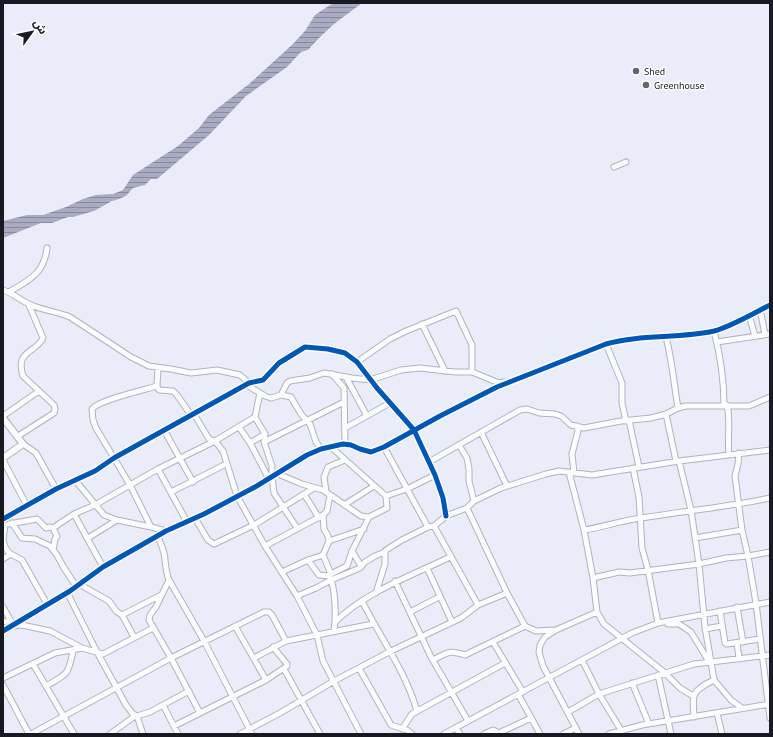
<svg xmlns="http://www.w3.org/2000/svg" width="773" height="737" viewBox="0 0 773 737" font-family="'PT Sans','Noto Sans Arabic',sans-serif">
<defs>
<pattern id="water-rules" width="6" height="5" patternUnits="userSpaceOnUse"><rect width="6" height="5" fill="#a8abc2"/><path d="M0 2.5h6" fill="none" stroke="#888a9d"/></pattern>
</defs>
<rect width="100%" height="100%" fill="#eaecf9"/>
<!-- water -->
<path fill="url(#water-rules)" d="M334,3H362L334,24L320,37L308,50L301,52L287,67L246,96L209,135L157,179H151L145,185L133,188L126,196L119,199L112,201L94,211L73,217H68L52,223H41L3,238V221L27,215H43L66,207L83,199L96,195L113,194L123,190L133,175L178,146L199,128L209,115L249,84L293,44L305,31L315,15L330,5Z"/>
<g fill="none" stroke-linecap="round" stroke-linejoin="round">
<!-- minor casing -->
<g stroke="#b1b3bc" stroke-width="7">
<path id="minor" d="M614,167L626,162
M3,290C13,293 21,301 31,305C43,310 57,312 70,317L131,357L149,366L171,369L191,373L217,370L240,375L249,383L250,387L265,396L271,398L281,395L291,397L301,414L310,424L316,442L321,449
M9,292C29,280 44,274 47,248
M760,310L765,334
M749,315L755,336
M422,324L445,371
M714,331C720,354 724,381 724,405
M666,337C672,360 674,384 678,408
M717,342L770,334
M606,344L622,383V403L626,421
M357,362L390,339L406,331L456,311L472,345V372
M158,368L157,386L159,390L173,391L177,395L191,415
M332,374L344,388L345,444
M346,377L367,416
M260,393L255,417L265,434L264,442L272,466V477L274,493L297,528
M281,395L287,383L290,381L310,378L324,373L352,378L370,380L401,370L420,368L455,372H472L499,383L504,382
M727,405C731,422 727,438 729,455
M194,414L209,439L215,441L223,451L237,496L265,546L297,596L317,635L323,661L361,734
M666,414L676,461
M3,416L39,391
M629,420L639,467
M239,427L250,443L269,479
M345,428L390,403
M164,430L193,482
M481,432L507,486
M18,436L54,413L55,409L54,405L23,376C15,350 35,354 43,338L29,305
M264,442L344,402
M250,443L265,434
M23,444L36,453L56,489
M459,445L467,458L469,469V481L474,501L501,488L546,474L559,471L592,475L679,461L770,450
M384,447L428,527
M739,453L738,464L735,476L742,530L748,556L756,603L770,718
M3,460L27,506
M679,461L691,510L699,564L705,627L714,680L731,700L742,708
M429,462L520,410L527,409L539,413L555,414L561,416L571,425L584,428L621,421L651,418L666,414L678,408L686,406H749L770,397
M633,468L639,497L642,548L648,570L658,623
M158,469L187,522
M569,472L584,530L593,578L597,612L604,624L665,673L680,688L693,696
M574,473L572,454L578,431L577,426
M278,474L302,484L323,490L361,516L369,517L387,508L386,496L331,447
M75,480L104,515L117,520L151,527L166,531
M171,492L226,464
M326,492L324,477L328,467L345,460
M304,494L319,518
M330,495L327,511L323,515L324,529L328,536L329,541L323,555L331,574L329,576C336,587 336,618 334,631
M386,496L407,489L435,475
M474,501L467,508L507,593L525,626L536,631L556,630
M344,505L374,486
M74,514L103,567
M195,518L208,540L214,544L254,525L314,488
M3,519L56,489L95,471L114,458L249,383L263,380L279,363L305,347L328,349L345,353L357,362L377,388L414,430L435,475L443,498L446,516
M12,523L22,538L35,539L50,546L57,555L64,568L76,586
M9,524L37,519L46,528L50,527L53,528L57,536L55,539L53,550
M5,525L3,540L5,547L9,553L22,560L47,604
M434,526L478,605
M151,527L130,485L96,428L93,420L92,409C99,400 144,390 157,386
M53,528L74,514L95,505L158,469L215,441L255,417
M584,530C604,527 623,520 642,518C685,511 727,507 770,498
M158,537C161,544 165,552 165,560C166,567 166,573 169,580L204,641L252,734
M88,538L117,520
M695,538L742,530
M329,541L364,529
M265,546L323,515
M352,551L361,566
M3,559L11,554
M308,560L319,575L329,576
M427,568L452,622
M282,572L308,560L323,555
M331,574L347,566L352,551L369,517
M593,578L619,572L630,573L699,564L726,558L748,556L770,552
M169,580L156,607L150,615L149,620L171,658L200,713
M395,581L431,657L468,721
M79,584L109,601L116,611L122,615L134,637
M67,592L97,652L126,705L133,714L137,716L150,712L189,691
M376,593L385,564V552
M297,596L316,588L331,580L360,568L365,562L375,556L385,552L386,550L402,540L428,527L434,526L446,516L467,508
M362,601C381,639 405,670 417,711
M3,607L13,625
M737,607L743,642
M720,611L725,643L727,644L760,639
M410,612L439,597
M122,615L161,595
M3,621L9,623L13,626L22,625L50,631L82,648L103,654L153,628
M335,622C367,591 411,576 450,557
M668,624H679L691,632L708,660
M235,626L266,680
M705,629L722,626
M3,631L70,591L103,567L166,531L204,514L255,487L307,455L321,449L343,444L351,445L360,449L371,452L384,447L440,416L497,387L606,344C641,334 678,339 714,331C730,327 754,313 770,305
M493,642L523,692
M737,643L739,658
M254,658L286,641L373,624
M433,660C448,652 449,650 465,655L525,626
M582,660L599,694L621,730
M33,664L74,734
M359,668L391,725L407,730L412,734
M284,669L320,734
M658,675L671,734
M3,678L55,653L82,648
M632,683L649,724
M3,685L29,734
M46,686C67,674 68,676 73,651
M518,694L540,734
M163,705L178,734
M568,712L599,694L694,664L770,655
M717,713L722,734
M137,716L143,734
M694,717C692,693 692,691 714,680
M174,726L266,680L287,666V664L273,647
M456,728L460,734
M402,729L412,714L505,663
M31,734L171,658L264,612H269L272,615L286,641
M110,734L135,716
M240,734L280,713L334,681L391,651L461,618L478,605L507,593
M444,734L632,633L658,623L770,602
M484,734L493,730L499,733L531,718
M563,734L576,728
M579,734L543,666L539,652L540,645L545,637L556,630L597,612
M609,734L642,725L770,704"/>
</g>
<!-- tertiary casing -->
<g stroke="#b1b3bc" stroke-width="8">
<path id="tertiary" d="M3,418L23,444L3,458"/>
</g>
<!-- minor -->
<use href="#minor" stroke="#fcfcfe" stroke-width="5"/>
<!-- tertiary -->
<use href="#tertiary" stroke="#fcfcfe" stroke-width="6"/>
<!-- cycleway casing -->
<g stroke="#fff" stroke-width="8">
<path id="cycleway" d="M3,519L56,489L95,471L114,458L249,383L263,380L279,363L305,347L328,349L345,353L357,362L377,388L414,430L435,475L443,498L446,516
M3,631L70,591L103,567L166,531L204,514L255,487L307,455L321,449L343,444L351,445L360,449L371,452L384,447L440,416L497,387L606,344C641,334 678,339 714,331C730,327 754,313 770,305"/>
</g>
<!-- cycleway -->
<use href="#cycleway" stroke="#0057b8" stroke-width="5"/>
</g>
<!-- markers -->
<g fill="#62636d" stroke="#fff" stroke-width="1.5">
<circle cx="636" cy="71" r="4"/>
<circle cx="646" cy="85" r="4"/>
</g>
<g text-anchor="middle" stroke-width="3" stroke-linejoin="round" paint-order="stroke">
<!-- poi labels -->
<g font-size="10" fill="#181921" stroke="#fff" text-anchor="start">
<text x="644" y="75">Shed</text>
<text x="654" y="89">Greenhouse</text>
</g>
</g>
<!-- border -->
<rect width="773" height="737" fill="none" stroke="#181921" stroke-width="8"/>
<!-- north arrow -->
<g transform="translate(32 32) rotate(57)" stroke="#ffffff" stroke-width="3" paint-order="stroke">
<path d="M0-3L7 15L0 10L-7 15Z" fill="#181921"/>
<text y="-6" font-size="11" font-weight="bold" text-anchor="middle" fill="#181921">ش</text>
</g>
</svg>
